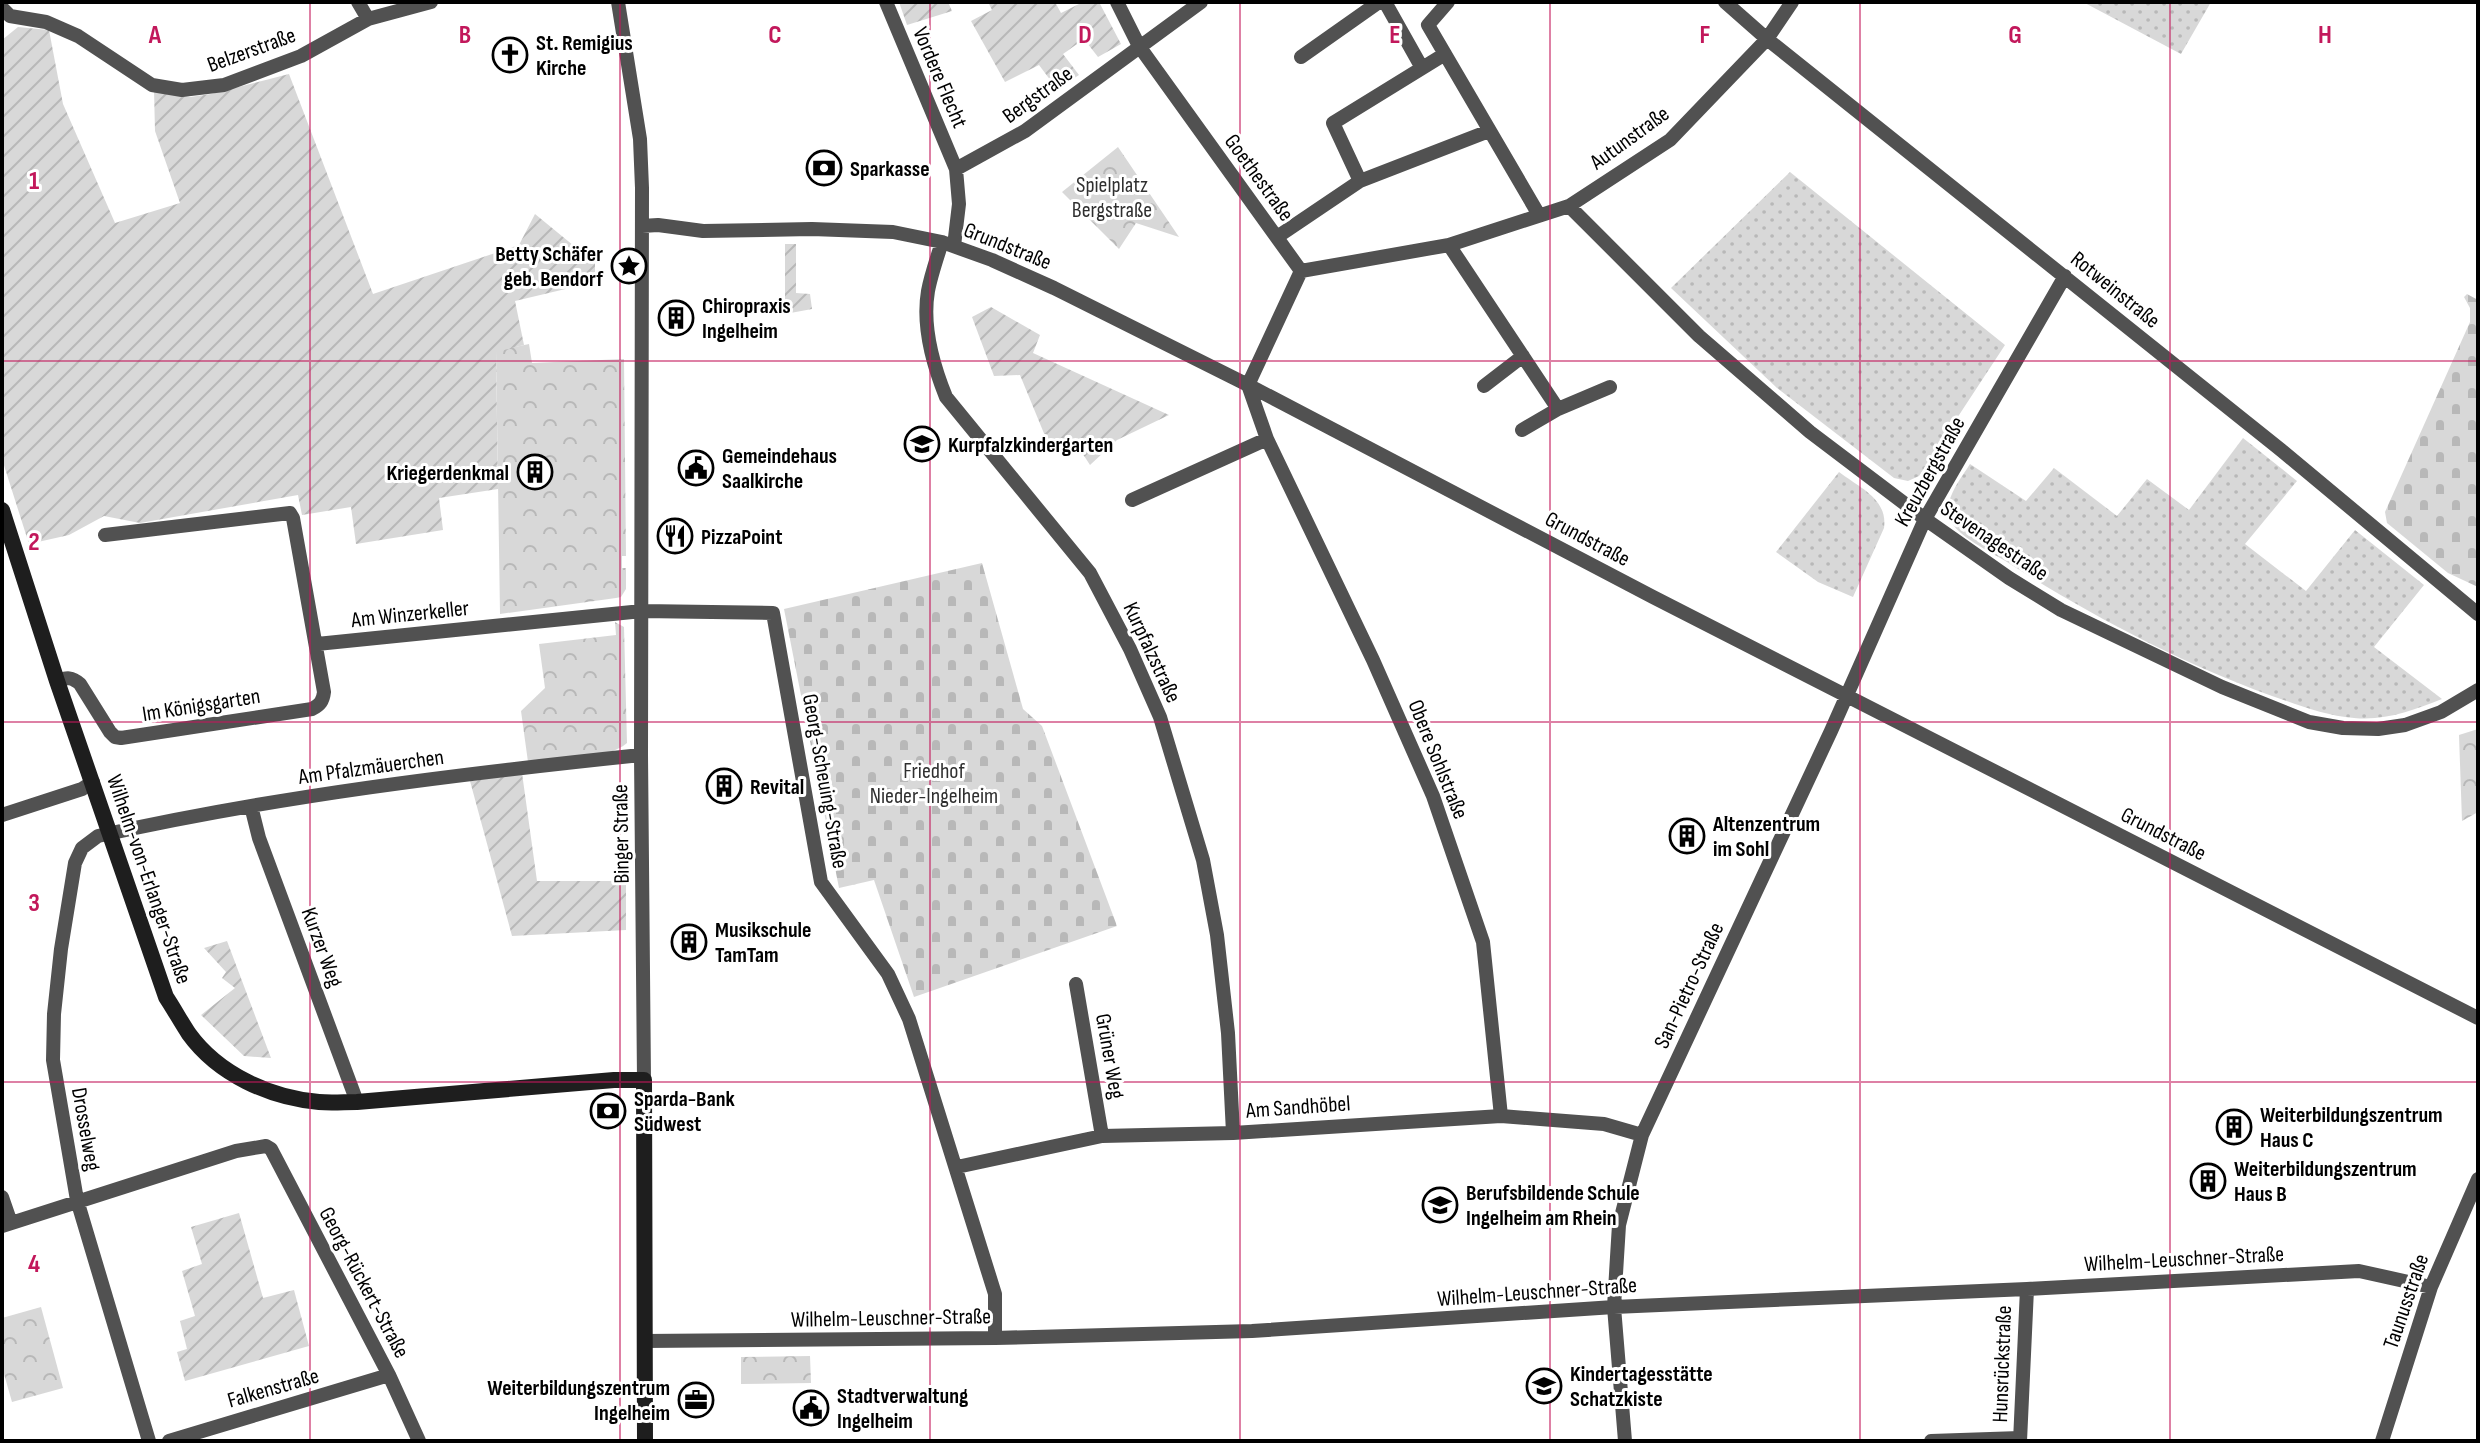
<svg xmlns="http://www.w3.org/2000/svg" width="2480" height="1443" viewBox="0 0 2480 1443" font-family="'Sofia Sans Condensed',sans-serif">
<defs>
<pattern id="grass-dots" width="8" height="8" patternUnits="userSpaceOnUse" patternTransform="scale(2)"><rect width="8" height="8" fill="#d8d8d8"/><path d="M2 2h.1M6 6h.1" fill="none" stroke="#b8b8b8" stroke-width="1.8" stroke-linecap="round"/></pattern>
<pattern id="cemetery-stones" width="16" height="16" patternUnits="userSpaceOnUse" patternTransform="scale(2)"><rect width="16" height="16" fill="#d8d8d8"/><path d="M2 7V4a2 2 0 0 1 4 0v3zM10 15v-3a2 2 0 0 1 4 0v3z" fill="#b8b8b8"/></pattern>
<pattern id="park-crowns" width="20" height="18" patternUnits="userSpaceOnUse" patternTransform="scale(2)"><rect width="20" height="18" fill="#d8d8d8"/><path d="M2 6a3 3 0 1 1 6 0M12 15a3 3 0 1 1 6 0" fill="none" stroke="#b8b8b8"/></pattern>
<pattern id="garden-furrows" width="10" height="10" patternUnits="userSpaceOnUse" patternTransform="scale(2)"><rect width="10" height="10" fill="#d8d8d8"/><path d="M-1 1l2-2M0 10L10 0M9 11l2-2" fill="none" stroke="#b8b8b8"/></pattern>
</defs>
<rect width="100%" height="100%" fill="#fff"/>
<!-- grass -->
<path fill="url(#grass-dots)" d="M2083,2H2211L2181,54Z
M1790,172L2005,345L1919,476L1908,481L1894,478L1777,388L1671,288Z
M2243,438L2297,481L2245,544L2306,591L2355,530L2424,585L2374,647L2442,699C2413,710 2386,721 2354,718C2326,716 2299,705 2272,696C2179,662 2090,615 2007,562C1991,552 1956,536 1950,519C1943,500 1960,480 1970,464L2026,501L2054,468L2117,516L2147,479L2189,510Z
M1839,472C1860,488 1888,499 1884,528L1853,597L1818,582L1776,552Z"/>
<!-- cemetery -->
<path fill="url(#cemetery-stones)" d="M2467,294L2478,300V587L2448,573L2387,523L2385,512L2470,322V308L2464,297Z
M982,563L1023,709L1042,726L1117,926L914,997L874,880L839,888L784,609Z"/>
<!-- park -->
<path fill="url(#park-crowns)" d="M1118,147L1179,237L1136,223L1119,249L1062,192Z
M529,344L532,363L624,359L626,556H622V568H626V589L621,597L616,598L500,614L496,351Z
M615,622L624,627L627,743C606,761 555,759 528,762L521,711L545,688L539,644L616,635Z
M2478,729V812L2462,821L2459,735Z
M41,1307L63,1388L12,1402L2,1367V1318Z
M810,1356L811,1383L741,1384V1357Z"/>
<!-- garden -->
<path fill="url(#garden-furrows)" d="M899,2H948L952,11L907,25Z
M988,2H1055L1061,13L1083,2H1099L1121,44L1098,57L1084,39L1063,54L1079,75L1057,89L1039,65L1005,82L971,21L992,10Z
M18,27L49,30L63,104L115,223L180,203L155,131L154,90L190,97L211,94L289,74L373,294L519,245L535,214L585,255L595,253V282L515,301L524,345L496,352L498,489L439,498L443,530L356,544L351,507L302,515L298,495L140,523L104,516L69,535L29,544L2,459V40Z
M785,244H796V293L810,294L812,309L785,314Z
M991,307L1040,335L1033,353L1169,415L1117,440L1090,465L1073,439L1050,448L1020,375L994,376L972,317Z
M522,773L537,881H626V930L512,936L470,781Z
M227,941L271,1058L244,1056L201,1015L235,988L222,978L226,972L204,948Z
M239,1213L263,1298L294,1290L309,1346L185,1381L177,1352L187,1349L180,1321L195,1316L182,1271L202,1264L191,1227Z"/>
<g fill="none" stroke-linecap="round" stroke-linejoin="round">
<!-- minor -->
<path stroke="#515151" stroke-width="14" d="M358,2L368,19
M618,2L640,139L642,188L641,755L644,1080
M886,2L956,169
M1117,2L1139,46L1301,271L1248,385L1267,439L1373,660L1433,796L1483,942L1501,1116
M1385,2L1422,68
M1448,2L1428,25L1539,215
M1725,2L1767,39L2281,450L2478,614
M2,8L10,16L46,22L78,36L152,85L182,90L224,85L301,56L368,19L431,2
M1445,54L1333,123L1360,181L1489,131
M1301,57L1379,2
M1569,206L1699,336L1810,432L1925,519L2009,578L2061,610L2222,687L2309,722L2343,728L2378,729L2405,725L2441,712L2478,690
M642,226L658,225L703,231L812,229L893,232L942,242L992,260L1054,288L1248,385L1653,597L2478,1018
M1277,237L1360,181
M942,242C937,258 931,275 928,291C922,326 933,365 946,397L1090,573L1130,649L1160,717L1203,860L1217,935L1228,1033L1233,1133
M1449,245L1558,409L1610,387
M954,246L959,204L956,169L1025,131L1201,2
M1301,271L1449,245L1569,206L1670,140L1767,39L1792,2
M1484,386L1523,356
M1522,430L1558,409
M1132,500L1267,439
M317,644L642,611L773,613L821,882L888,974L909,1019L995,1294V1338
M57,681C67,677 72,677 80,684L110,732L115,737L121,738L312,709C320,705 323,701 324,692L293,518L290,513L105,535
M251,806L259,838L357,1102
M2,815L82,789L93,782
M1076,984L1102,1136
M957,1167L1102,1136L1233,1133L1501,1116L1604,1124L1642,1135
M2,1197L11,1223
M2,1226L236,1151L266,1146L271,1149L389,1375L419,1441
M644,1341L995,1338L1252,1331L1614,1307L2027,1289L2359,1271L2431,1287
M149,1441L77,1200L53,1060L54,1014L61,949L75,863L82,848L98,836C277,796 459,774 641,755
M169,1441L389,1375
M1625,1441L1614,1307L1617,1257L1619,1225L1642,1135L1831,731L1925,519L2065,276
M1931,1441L2020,1438
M2020,1441L2027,1289
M2382,1441L2431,1287L2478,1179"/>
<!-- secondary -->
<path stroke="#1e1e1e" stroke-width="16" d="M2,510L57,681L166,997C174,1009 181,1022 189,1034C218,1074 270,1098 319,1102C331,1103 344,1102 357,1102L614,1080H644L645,1441"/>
</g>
<!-- grid -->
<path fill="none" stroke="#c2185b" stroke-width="2" stroke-opacity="0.55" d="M310,2V1441M620,2V1441M930,2V1441M1240,2V1441M1550,2V1441M1860,2V1441M2170,2V1441M2,361H2478M2,722H2478M2,1082H2478"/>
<!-- icons -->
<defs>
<g id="church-ring" transform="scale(1.8)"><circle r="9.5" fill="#fff" stroke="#000" stroke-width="1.5"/><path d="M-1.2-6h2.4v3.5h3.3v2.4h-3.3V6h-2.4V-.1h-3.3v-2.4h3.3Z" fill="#000"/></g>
<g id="bank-ring" transform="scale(1.8)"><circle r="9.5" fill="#fff" stroke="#000" stroke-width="1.5"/><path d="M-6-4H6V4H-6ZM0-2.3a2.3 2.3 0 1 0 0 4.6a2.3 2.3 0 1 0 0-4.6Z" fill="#000"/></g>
<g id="sight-ring" transform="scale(1.8)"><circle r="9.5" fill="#fff" stroke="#000" stroke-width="1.5"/><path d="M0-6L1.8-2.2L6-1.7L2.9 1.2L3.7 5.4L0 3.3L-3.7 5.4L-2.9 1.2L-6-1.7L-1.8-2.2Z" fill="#000"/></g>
<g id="building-ring" transform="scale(1.8)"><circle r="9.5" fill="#fff" stroke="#000" stroke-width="1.5"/><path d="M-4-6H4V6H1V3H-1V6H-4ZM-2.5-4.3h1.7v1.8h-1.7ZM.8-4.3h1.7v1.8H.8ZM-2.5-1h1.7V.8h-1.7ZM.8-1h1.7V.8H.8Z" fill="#000"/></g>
<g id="school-ring" transform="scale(1.8)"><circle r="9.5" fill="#fff" stroke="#000" stroke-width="1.5"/><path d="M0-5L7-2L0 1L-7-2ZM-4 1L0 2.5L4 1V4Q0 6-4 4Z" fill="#000"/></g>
<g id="civic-ring" transform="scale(1.8)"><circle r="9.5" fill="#fff" stroke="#000" stroke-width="1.5"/><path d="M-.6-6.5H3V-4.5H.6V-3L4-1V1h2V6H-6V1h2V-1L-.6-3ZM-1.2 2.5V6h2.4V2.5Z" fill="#000"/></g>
<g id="restaurant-ring" transform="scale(1.8)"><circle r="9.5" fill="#fff" stroke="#000" stroke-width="1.5"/><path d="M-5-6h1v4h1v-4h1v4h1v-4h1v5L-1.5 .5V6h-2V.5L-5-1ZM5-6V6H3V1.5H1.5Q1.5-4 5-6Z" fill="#000"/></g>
<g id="office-ring" transform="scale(1.8)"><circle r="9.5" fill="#fff" stroke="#000" stroke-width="1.5"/><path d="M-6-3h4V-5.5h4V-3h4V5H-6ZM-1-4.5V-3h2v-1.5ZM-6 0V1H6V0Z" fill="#000"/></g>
</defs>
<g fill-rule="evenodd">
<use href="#church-ring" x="510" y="55"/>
<use href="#bank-ring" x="824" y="168"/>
<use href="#sight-ring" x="629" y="266"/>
<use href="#building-ring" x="676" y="318"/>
<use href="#school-ring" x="922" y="444"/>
<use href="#civic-ring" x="696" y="468"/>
<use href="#building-ring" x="535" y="472"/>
<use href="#restaurant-ring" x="675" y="536"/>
<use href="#building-ring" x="724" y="786"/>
<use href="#building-ring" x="1687" y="836"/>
<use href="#building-ring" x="689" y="942"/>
<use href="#bank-ring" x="608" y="1111"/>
<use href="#building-ring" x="2234" y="1127"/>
<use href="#building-ring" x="2208" y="1181"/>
<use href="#school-ring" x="1440" y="1205"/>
<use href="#school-ring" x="1544" y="1386"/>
<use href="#office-ring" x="696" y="1400"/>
<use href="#civic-ring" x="811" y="1408"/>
</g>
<g text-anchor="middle" stroke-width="6" stroke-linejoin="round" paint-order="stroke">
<!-- poi labels -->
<g font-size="22" font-weight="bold" fill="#000" stroke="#fff" text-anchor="start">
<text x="536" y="50">St. Remigius<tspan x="536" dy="25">Kirche</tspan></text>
<text x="850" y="176">Sparkasse</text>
<text x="603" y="261" text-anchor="end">Betty Schäfer<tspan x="603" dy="25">geb. Bendorf</tspan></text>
<text x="702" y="313">Chiropraxis<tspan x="702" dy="25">Ingelheim</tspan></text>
<text x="948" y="452">Kurpfalzkindergarten</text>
<text x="722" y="463">Gemeindehaus<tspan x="722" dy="25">Saalkirche</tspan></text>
<text x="509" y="480" text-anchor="end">Kriegerdenkmal</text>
<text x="701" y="544">PizzaPoint</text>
<text x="750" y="794">Revital</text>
<text x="1713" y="831">Altenzentrum<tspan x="1713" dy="25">im Sohl</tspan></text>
<text x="715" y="937">Musikschule<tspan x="715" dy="25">TamTam</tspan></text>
<text x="634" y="1106">Sparda-Bank<tspan x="634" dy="25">Südwest</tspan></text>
<text x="2260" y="1122">Weiterbildungszentrum<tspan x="2260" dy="25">Haus C</tspan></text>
<text x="2234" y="1176">Weiterbildungszentrum<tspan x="2234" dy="25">Haus B</tspan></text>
<text x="1466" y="1200">Berufsbildende Schule<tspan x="1466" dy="25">Ingelheim am Rhein</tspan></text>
<text x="1570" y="1381">Kindertagesstätte<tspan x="1570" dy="25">Schatzkiste</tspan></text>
<text x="670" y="1395" text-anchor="end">Weiterbildungszentrum<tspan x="670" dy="25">Ingelheim</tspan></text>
<text x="837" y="1403">Stadtverwaltung<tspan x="837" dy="25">Ingelheim</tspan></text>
</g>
<!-- street labels -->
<g font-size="22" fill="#000" stroke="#fff">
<text transform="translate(251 49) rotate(-20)" y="8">Belzerstraße</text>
<text transform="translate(941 77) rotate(67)" y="8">Vordere Flecht</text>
<text transform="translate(1037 94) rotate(-36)" y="8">Bergstraße</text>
<text transform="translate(1629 137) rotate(-36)" y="8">Autunstraße</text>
<text transform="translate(1260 177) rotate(54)" y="8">Goethestraße</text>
<text transform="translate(1008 245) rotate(22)" y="8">Grundstraße</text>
<text transform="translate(2116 289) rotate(39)" y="8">Rotweinstraße</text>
<text transform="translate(1929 471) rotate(-61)" y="8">Kreuzbergstraße</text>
<text transform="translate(1588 538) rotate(28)" y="8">Grundstraße</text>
<text transform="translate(1995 540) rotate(34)" y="8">Stevenagestraße</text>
<text transform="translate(410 613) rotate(-6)" y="8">Am Winzerkeller</text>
<text transform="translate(1153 652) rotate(65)" y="8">Kurpfalzstraße</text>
<text transform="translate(201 704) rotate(-9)" y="8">Im Königsgarten</text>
<text transform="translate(1439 759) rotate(68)" y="8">Obere Sohlstraße</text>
<text transform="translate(371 766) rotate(-8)" y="8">Am Pfalzmäuerchen</text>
<text transform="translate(826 781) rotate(80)" y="8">Georg-Scheuing-Straße</text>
<text transform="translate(2164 833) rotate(27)" y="8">Grundstraße</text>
<text transform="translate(620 834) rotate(-91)" y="8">Binger Straße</text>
<text transform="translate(150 879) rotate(71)" y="8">Wilhelm-von-Erlanger-Straße</text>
<text transform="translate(323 947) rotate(70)" y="8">Kurzer Weg</text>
<text transform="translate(1688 985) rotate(-65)" y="8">San-Pietro-Straße</text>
<text transform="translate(1111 1056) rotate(80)" y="8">Grüner Weg</text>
<text transform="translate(1298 1106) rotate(-4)" y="8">Am Sandhöbel</text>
<text transform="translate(87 1129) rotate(80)" y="8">Drosselweg</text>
<text transform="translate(2184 1258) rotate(-3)" y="8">Wilhelm-Leuschner-Straße</text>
<text transform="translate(365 1282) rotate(62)" y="8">Georg-Rückert-Straße</text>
<text transform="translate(1537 1291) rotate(-4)" y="8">Wilhelm-Leuschner-Straße</text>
<text transform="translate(2405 1301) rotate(-71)" y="8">Taunusstraße</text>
<text transform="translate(891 1317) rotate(-1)" y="8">Wilhelm-Leuschner-Straße</text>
<text transform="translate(2001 1364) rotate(-88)" y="8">Hunsrückstraße</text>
<text transform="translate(273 1387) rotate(-16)" y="8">Falkenstraße</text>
</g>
<!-- park labels -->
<g font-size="22" fill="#2f2f2f" stroke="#fff">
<text x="1112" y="192">Spielplatz<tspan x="1112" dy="25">Bergstraße</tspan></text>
<text x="934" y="778">Friedhof<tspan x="934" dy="25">Nieder-Ingelheim</tspan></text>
</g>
</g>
<g font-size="26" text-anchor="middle" font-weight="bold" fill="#c2185b" stroke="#fff" stroke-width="6" stroke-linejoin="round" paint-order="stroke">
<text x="155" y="43">A</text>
<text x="465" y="43">B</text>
<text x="775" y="43">C</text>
<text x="1085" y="43">D</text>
<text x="1395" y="43">E</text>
<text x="1705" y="43">F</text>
<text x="2015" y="43">G</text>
<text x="2325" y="43">H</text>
<text x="34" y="189">1</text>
<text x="34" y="550">2</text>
<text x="34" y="911">3</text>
<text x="34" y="1272">4</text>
</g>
<!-- border -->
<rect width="2480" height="1443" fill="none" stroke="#000000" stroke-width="8"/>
</svg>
